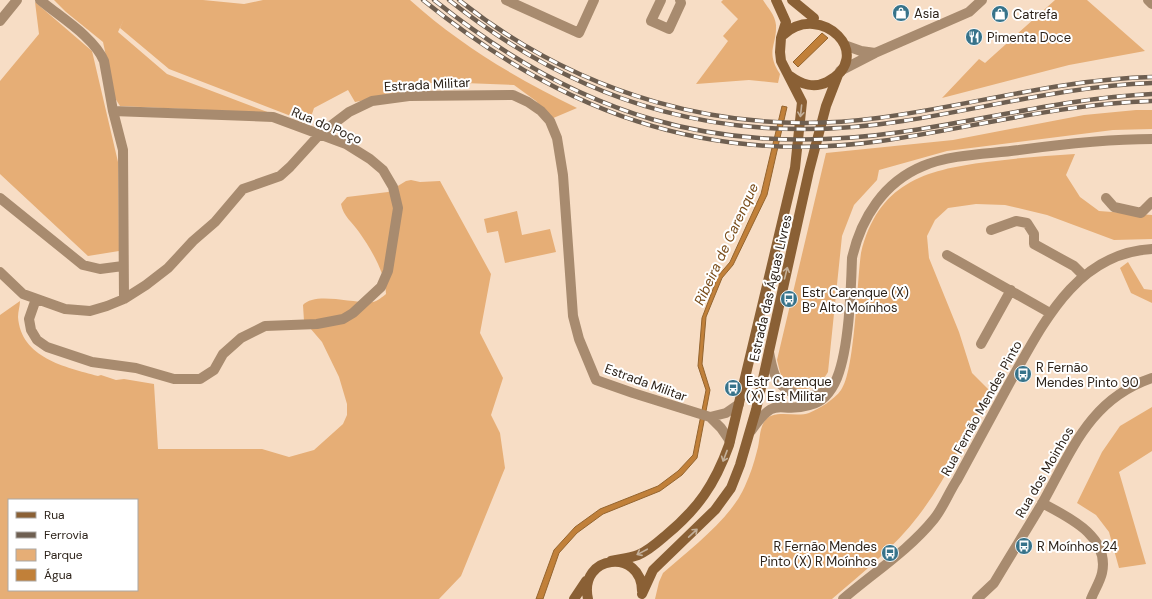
<svg xmlns="http://www.w3.org/2000/svg" width="1152" height="599" viewBox="0 0 1152 599" font-family="'DM Sans',sans-serif">
<rect width="100%" height="100%" fill="#f7ddc5"/>
<!-- green -->
<path fill="#e6ae76" fill-rule="evenodd" d="M54,0H203L244,4L263,0H410C460,45 517,79 577,108L551,119L536,101L514,85L438,82L400,88L398,94L355,102L348,90L314,108L309,123L169,69L120,28L124,19L118,32L167,74L270,113L120,106L115,98L103,42L66,12Z
M723,0H763C768,8 775,15 776,25C777,46 765,51 780,74L778,83L749,80L696,84L728,41L723,36L738,19L721,2Z
M1055,0H1087L1145,51L1069,65L942,98L979,59L985,63Z
M35,2L92,51L118,162L119,251L88,256L0,174V81L39,34Z
M1136,110H1152V129L1113,130L947,151L879,170L877,180L854,205L842,236L828,372C820,387 798,398 784,381C780,375 779,367 777,360L826,153L953,140L1084,115Z
M1075,154L1066,175L1080,197L1099,211L1152,215V239L1114,240L1047,215L1005,205L976,204L948,208L935,220L927,236L929,258L959,332L972,373L990,391C968,432 948,477 919,515C895,547 862,573 832,599H655L659,582L663,573C690,549 731,519 745,486C750,475 754,463 757,451C760,442 759,430 764,422C772,408 796,418 809,413C820,408 834,400 841,390C855,372 857,281 861,253C878,184 923,170 987,162C1016,158 1046,156 1075,154Z
M411,180L420,182L440,181L491,274L480,333L503,378L491,415L500,433L505,468L461,576L439,599H0V315L20,301C20,306 18,311 18,317C21,358 65,367 98,376L101,375L116,380L124,379L154,384L158,449H262L289,457L314,450L343,424L347,415V404L339,377L322,342L304,321L303,305C315,291 355,304 373,302C378,301 382,297 386,294C386,274 371,249 359,232C353,223 343,216 341,204L347,197L388,192L406,181ZM9,500H137V590H9Z
M517,211L522,235L550,229L556,252L505,263L498,231L487,233L484,219Z
M1128,262L1144,289L1152,290V303L1131,293L1120,268Z
M1152,407V451L1119,472L1146,564L1119,568L1109,532L1096,515L1077,503L1102,452L1120,426Z"/>
<!-- water -->
<path fill="#c18039" stroke="#94642f" d="M822,33L828,38L798,67L793,62Z
M782,106L787,107L767,195L733,265L722,278L706,317L702,364L710,390L697,458L682,475L660,491L603,514L577,533L559,553L543,599H536L554,550L575,527L600,509L658,486L678,471L693,455L706,390L698,366L702,318L718,276L730,262L761,194Z"/>
<g fill="none" stroke-linecap="round" stroke-linejoin="round">
<!-- street -->
<path stroke="#a88b6f" stroke-width="10" d="M40,0C60,17 94,37 104,61L113,111L123,150L124,299
M506,0L579,33L594,0
M661,0L651,21L669,29L681,3L680,0
M1148,0L1152,4
M0,21L17,0
M847,46L861,51L875,53
M840,71L875,53L969,12L982,0
M0,198L83,265L100,269L123,266
M1106,198L1114,207L1141,213L1152,202
M991,230L1016,221L1027,223L1034,234V244L1074,266L1084,276
M947,255L1050,313
M0,272L23,294L65,309L90,311L107,306L124,299L146,285L168,268L193,241L215,222L243,189L280,176L290,167L320,134L349,112L372,101L409,96L513,95L528,102L541,111L550,121L557,138L563,175L573,316L579,339L596,380L633,393L710,417L721,428L730,441
M36,299L29,319L31,330L37,340L47,347L92,362L136,368L174,379H200L214,370L223,354L241,338L265,326L317,324L343,319L353,313L381,287L388,271L398,208L393,187L383,170L370,159L346,144L273,117L113,111
M981,344L1011,290
M769,352C771,361 772,371 777,379C788,397 811,400 827,390
M710,417L726,413L739,404
M751,431C778,392 777,415 810,405C823,402 832,390 837,378C849,348 851,291 852,258C861,218 884,182 923,166C951,154 989,154 1019,150C1063,144 1107,139 1152,139
M1042,503C1068,517 1110,536 1102,573C1100,582 1094,591 1091,599
M843,599C873,573 909,550 934,519C943,508 949,492 957,480C974,448 992,416 1009,384C1042,326 1075,253 1152,249
M977,599L994,583C1010,556 1027,529 1043,502C1072,450 1090,399 1152,378"/>
<!-- secondary -->
<path stroke="#8a6035" stroke-width="10" d="M792,0L814,18
M783,35C821,0 877,56 827,82C813,89 801,84 790,76
M611,561C620,559 630,558 638,555C648,551 657,543 665,536C698,509 715,484 729,445L795,168L802,102L781,61L780,52L781,38L786,22L776,0
M642,594L653,570L715,510L731,488L740,465L756,410L809,171L826,106L838,75
M574,599L586,581
M588,599C578,554 642,548 642,591"/>
<!-- rail casing -->
<g stroke="#6e5f51" stroke-width="4.5">
<path id="rail" d="M423,0C559,110 704,166 881,141C971,128 1060,104 1152,101
M434,0C578,115 716,159 901,132C985,120 1067,98 1152,94
M449,0C585,108 732,148 903,121C986,108 1068,86 1152,83
M459,0C578,95 727,138 878,118C970,106 1060,79 1152,77"/>
</g>
<!-- rail -->
<use href="#rail" stroke="#fff" stroke-width="3" stroke-dasharray="9" stroke-linecap="butt"/>
</g>
<!-- one-way arrows -->
<defs><path id="oneway-shaft" d="M-6 0H5M1.5-3L5.5 0L1.5 3" fill="none" stroke-width="1.6" stroke-linecap="round" stroke-linejoin="round"/></defs>
<g stroke="#c4b09a">
<use href="#oneway-shaft" transform="translate(801 111) rotate(96)"/>
<use href="#oneway-shaft" transform="translate(786 273) rotate(-76)"/>
<use href="#oneway-shaft" transform="translate(725 456) rotate(111)"/>
<use href="#oneway-shaft" transform="translate(693 533) rotate(-43)"/>
<use href="#oneway-shaft" transform="translate(642 552) rotate(152)"/>
</g>
<!-- icons -->
<defs>
<g id="shop-disc" transform="scale(0.9)"><circle r="9.5" fill="#37738a" stroke="#fff"/><path d="M-5-2.5h2.3a2.7 3.5 0 0 1 5.4 0H5L5.5 6h-11ZM-1.5-2.5h3a1.5 2.3 0 0 0-3 0Z" fill="#fff"/></g>
<g id="restaurant-disc" transform="scale(0.9)"><circle r="9.5" fill="#37738a" stroke="#fff"/><path d="M-5-6h1v4h1v-4h1v4h1v-4h1v5L-1.5 .5V6h-2V.5L-5-1ZM5-6V6H3V1.5H1.5Q1.5-4 5-6Z" fill="#fff"/></g>
<g id="bus-disc" transform="scale(0.9)"><circle r="9.5" fill="#37738a" stroke="#fff"/><path d="M-5-6H5V4H4V6H2V4H-2V6H-4V4H-5ZM-3.5-4V0h7V-4ZM-3.5 1.2v1.5H-2V1.2ZM2 1.2v1.5H3.5V1.2Z" fill="#fff"/></g>
</defs>
<g fill-rule="evenodd">
<use href="#shop-disc" x="901" y="13"/>
<use href="#shop-disc" x="1000" y="14"/>
<use href="#restaurant-disc" x="974" y="37"/>
<use href="#bus-disc" x="789" y="299"/>
<use href="#bus-disc" x="1023" y="374"/>
<use href="#bus-disc" x="733" y="388"/>
<use href="#bus-disc" x="1024" y="546"/>
<use href="#bus-disc" x="890" y="553"/>
</g>
<g text-anchor="middle" stroke-width="4" stroke-linejoin="round" paint-order="stroke">
<!-- poi labels -->
<g font-size="13" fill="#2c2219" stroke="#fff" text-anchor="start">
<text x="914" y="18">Asia</text>
<text x="1013" y="19">Catrefa</text>
<text x="987" y="42">Pimenta Doce</text>
<text x="802" y="297">Estr Carenque (X)<tspan x="802" dy="15">Bº Alto Moínhos</tspan></text>
<text x="1036" y="372">R Fernão<tspan x="1036" dy="15">Mendes Pinto 90</tspan></text>
<text x="746" y="386">Estr Carenque<tspan x="746" dy="15">(X) Est Militar</tspan></text>
<text x="877" y="551" text-anchor="end">R Fernão Mendes<tspan x="877" dy="15">Pinto (X) R Moínhos</tspan></text>
<text x="1037" y="551">R Moínhos 24</text>
</g>
<!-- street labels -->
<g font-size="13" fill="#2c2219" stroke="#fff">
<text transform="translate(427 84) rotate(-3)" y="5">Estrada Militar</text>
<text transform="translate(327 125) rotate(23)" y="5">Rua do Poço</text>
<text transform="translate(770 288) rotate(-77)" y="5">Estrada das Águas Livres</text>
<text transform="translate(646 382) rotate(20)" y="5">Estrada Militar</text>
<text transform="translate(981 408) rotate(-61)" y="5">Rua Fernão Mendes Pinto</text>
<text transform="translate(1044 472) rotate(-60)" y="5">Rua dos Moinhos</text>
</g>
<!-- water labels -->
<g font-size="14" font-style="italic" fill="#784b18" stroke="#fff">
<text transform="translate(726 244) rotate(-65)" y="5">Ribeira de Carenque</text>
</g>
</g>
<!-- legend -->
<rect x="8" y="499" width="130" height="92" fill="#ffffff" stroke="#aba7a3"/>
<rect x="16" y="512" width="20" height="6" fill="#8a6035" stroke="#aba7a3"/>
<text x="44" y="519" font-size="12" fill="#2c2219">Rua</text>
<rect x="16" y="532" width="20" height="6" fill="#6e5f51" stroke="#aba7a3"/>
<text x="44" y="539" font-size="12" fill="#2c2219">Ferrovia</text>
<rect x="16" y="549" width="20" height="12" fill="#e6ae76" stroke="#aba7a3"/>
<text x="44" y="559" font-size="12" fill="#2c2219">Parque</text>
<rect x="16" y="569" width="20" height="12" fill="#c18039" stroke="#aba7a3"/>
<text x="44" y="579" font-size="12" fill="#2c2219">Água</text>
</svg>
